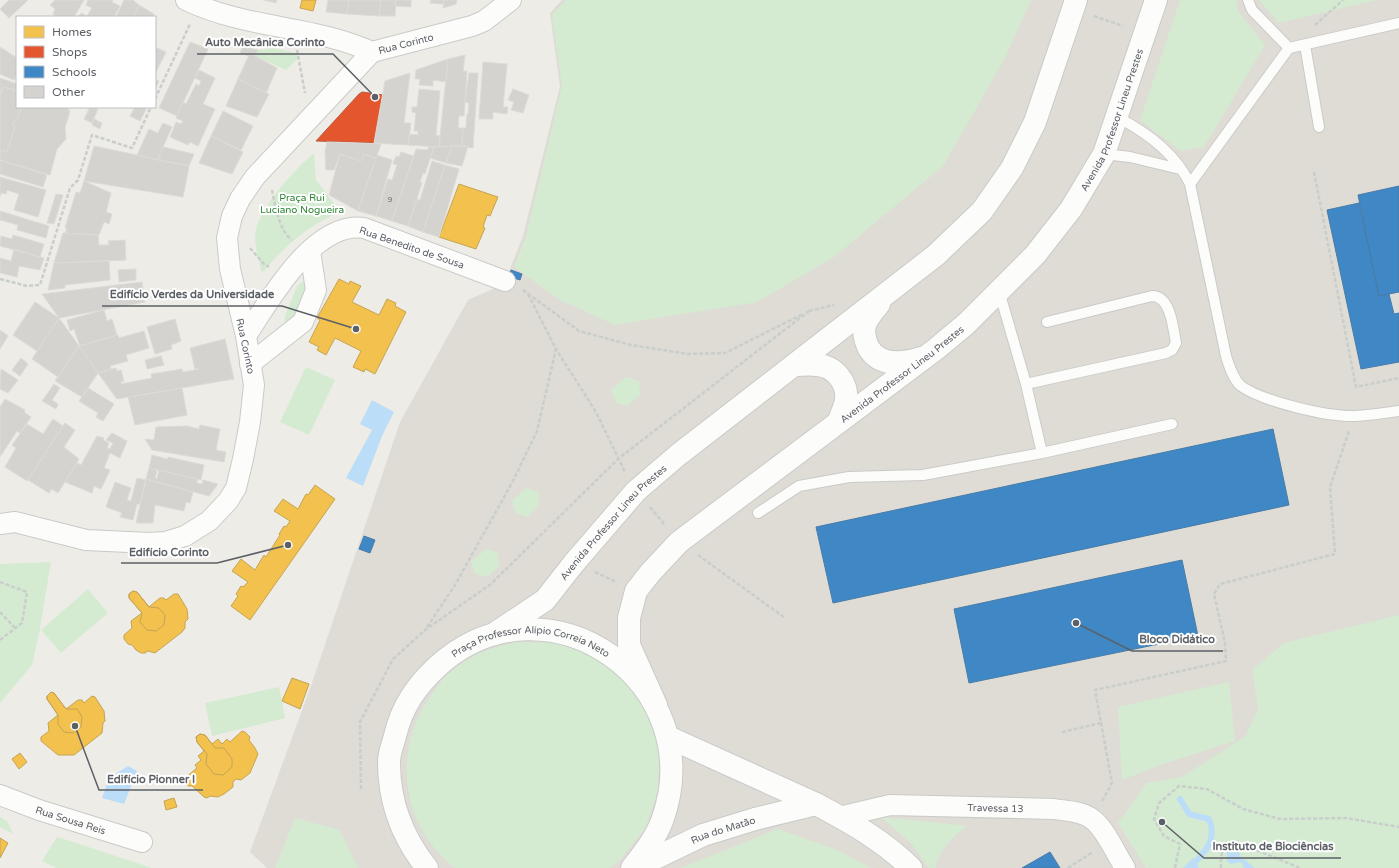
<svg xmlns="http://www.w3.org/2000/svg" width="1399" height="868" viewBox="0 0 1399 868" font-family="'Varela Round',sans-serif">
<rect width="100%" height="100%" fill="#edece7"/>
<!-- education -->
<path fill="#dedcd5" d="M562,0H1399V868H267L250,852L311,686L400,422L468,300L504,284L523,236L560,86L550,13Z"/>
<!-- green -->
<path fill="#d4ebd2" d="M566,0H1031L1005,58L943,166L834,257L757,302L615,325L560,300L514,267L526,237L562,86L552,15Z
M1180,0H1237L1238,11L1265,45L1204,147L1181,151L1140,120Z
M1259,0H1376L1279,23Z
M273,48L296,53L298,59L286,70L255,56L258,50Z
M314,153L316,180L335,205V214C303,229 285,247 262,273C259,262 255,249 255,237C255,212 295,169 314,153Z
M307,279L308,295L298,320L284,330L285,316L297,286Z
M306,367L335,380L309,435L280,422Z
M626,377L639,381L640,395L627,406L616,403L611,390Z
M526,488L539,492V506L527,517L516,513L512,501Z
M486,549L498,553L499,567L487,577L475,574L471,562Z
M51,562L39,634L32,665L0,703V564Z
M88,589L108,613L61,653L41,630Z
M1399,615V868H1146L1118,823L1147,783L1182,777L1246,736L1258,708L1252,670L1284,643Z
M516,642L556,643L594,656L625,680L648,713L659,751L658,791L645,829L620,860L609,868H455C400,825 391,748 433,693C437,687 441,680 446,676C454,668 468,658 478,654C490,648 504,646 516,642Z
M1229,682L1235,741L1163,764L1122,780L1118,707Z
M279,687L285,718L212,736L205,703Z
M0,817L7,821L13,834L0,827Z
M881,817L968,826C952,836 940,849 935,868H929L911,843Z
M295,818L340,830L358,868H275Z
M778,829L840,851L871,868H681Z
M57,837L64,839L152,868H56L42,861Z"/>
<!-- water -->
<path fill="#bbddf8" d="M372,400L394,412L382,436L363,486L346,478L372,430L360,424Z
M128,766L137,771L124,804L102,798L109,778Z
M1232,846L1238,848L1240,856L1255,868H1244L1241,862L1231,864L1227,861V850Z
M1193,858L1196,861L1199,868H1183Z"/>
<!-- homes -->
<path fill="#f2c14e" stroke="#c5a455" d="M302,0H316L313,11L300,8Z
M459,184L498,197L490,216L487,215L483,227L485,228L476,249L439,237Z
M339,279L349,284L350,281L361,286L352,302L379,315L387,299L396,303L395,306L406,312L375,374L365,369L364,372L353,367L361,351L335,338L326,355L317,350L319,347L309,342L320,320L317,318Z
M315,485L335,499L250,620L231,606L238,596L236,594L241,586L243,587L248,582L232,571L241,559L255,570L264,555L266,557L280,535L279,534L284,526L286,527L290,521L274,511L283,499L298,509L306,494L308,495Z
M133,591L137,592L149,607L159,608L165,615L164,625L156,631L147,630L140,622L142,613L129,598V594Z
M133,591L137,592L149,607L160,598H164L166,600L174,594H178L187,609L188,619L185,622V628L182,632L155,653L148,651L145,653H141L136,650L132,645L128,644L124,639V635L132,628L131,621L142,613L129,598V594Z
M292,678L309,684L300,709L282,701Z
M51,692L54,693L66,709H77L82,717L81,727L73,733L64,732L58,724V715L47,699V696Z
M51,692L54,693L66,709L78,700H82L84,703L92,696L95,697L104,711L105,721L103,723L102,733L74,755H58L41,741V737L49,731L48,723L58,715L47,699V696Z
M242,731L245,732L250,737L249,740L255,748L258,754L250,773L241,780L236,779L233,782V787L224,794L218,797L210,796L207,798L204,797L192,786H188L185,781V778L197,768L195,765L201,760L198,756L204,751L197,742L196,737L200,734L205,735L212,744L218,739L222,744L227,739L230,742Z
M200,734L205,735L215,748H224L232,759V767L223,775L214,774L206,764L207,754L197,742L196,737Z
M20,753L27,762L19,769L12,759Z
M174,798L177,807L166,810L164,801Z
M0,838L8,843L0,858Z"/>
<!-- shops -->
<path fill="#e4572e" stroke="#bb5a3f" d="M362,92L383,95L374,143L316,141L359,94Z"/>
<!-- schools -->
<path fill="#3f88c5" stroke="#487ca8" d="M1399,186V292L1379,296L1358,195Z
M1359,203L1379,296L1389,294L1394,314L1399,313V362L1361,369L1327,210Z
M511,270L522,274L520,280L508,276Z
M1273,429L1289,505L833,603L816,527Z
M364,536L375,540L370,553L359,549Z
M1182,560L1198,636L969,683L954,609Z
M1050,852L1060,868H1022Z"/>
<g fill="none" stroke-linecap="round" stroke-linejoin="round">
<!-- stream -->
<path stroke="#bbddf8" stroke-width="6" d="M1180,799L1189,814L1209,819C1216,837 1209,848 1196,861"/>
</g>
<!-- building -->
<path fill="#d4d3d0" stroke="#dddbd6" d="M9,0H28L9,18L0,9Z
M55,0H84L74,17H57L53,14L55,9L50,5Z
M88,0H113L112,2L120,6L114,17H79L81,13L87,16L92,8L86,5Z
M124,0H133L139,5L133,17H116Z
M263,0H277L276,3Z
M328,0H349L347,14L326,12Z
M349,0H381L379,16L347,14Z
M381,0H396L395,16H379Z
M396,0H411V7L395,6Z
M431,0H444L443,4L430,3Z
M444,0H457L456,4L443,8Z
M139,5L154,14L153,17H133Z
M190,42L208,49L177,116L159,108Z
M243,46L258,50L255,56L250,53L249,56L240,53Z
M0,47L17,58V74L14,80L0,74Z
M155,47L166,52L155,74Z
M250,53L277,68L266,93L238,79Z
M465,55L463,71H467L464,116H459L458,128H463L462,146L439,147L448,59Z
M448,59L446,82L433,80V86L419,85L420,79H415L416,70Z
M483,62L507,64L503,107H508L507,114L493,112V119H479Z
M199,70L215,78L203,104L215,109L198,146L190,142L188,145L170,137L176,122L181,124L183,121L176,118L183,102L186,104L196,84L199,86L201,81L195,78Z
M410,73L404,123H411L408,145L374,143L385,81Z
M469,73H478L473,148L462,146L463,128H466L467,114H468L469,103L465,102Z
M0,78L17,84V91L3,87L0,95Z
M155,79L159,81L155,89Z
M238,79L269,94L257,117L226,106Z
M3,87L17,91V107H21L17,120L12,122L15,126L7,152L0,150V95Z
M419,89L440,91L436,135L440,136L439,147L408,145L410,134L418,135V131H414L416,113L412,112V107H417Z
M513,89L529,95L523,113L511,110L514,102L508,100Z
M21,107H66L70,111L65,128L66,139L57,149L50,175L0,160V150L7,152L15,126L12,122L17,120Z
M90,107L98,109L92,123L84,119Z
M135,107H147L140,121L130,116Z
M223,111L253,126L241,150L211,136Z
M94,119L102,123L100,129L92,125Z
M163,123L172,127L157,160L137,155L149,129L158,133Z
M211,136L243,152L232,174L199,163Z
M327,142L360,143L381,144L376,158L364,154L361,161L340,154L334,170H326L325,152Z
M94,146L189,166L183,197L84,181Z
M452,146L446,163L430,158L434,147Z
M452,146H468L462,166L446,163Z
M163,147L194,154L189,166L157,160Z
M428,147H434L425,174L423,173L420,182L422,183L408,226L392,221L416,149L428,150Z
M401,152L414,156L392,221L376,216L388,179L392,180L397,165L393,164L396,156L399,157Z
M340,154L361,161L364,154L376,158L358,211L329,195Z
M377,155L392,160L376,216L358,211Z
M0,160L47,175L43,187L0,174Z
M432,161L445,165L423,232L408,226L417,199L420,200Z
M445,165L459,169L439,237L423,232Z
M0,177L46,190L38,217L14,210L19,194L7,190L6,194L2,193L0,196Z
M84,181L111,193L106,212L112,214L109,224L104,222L99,235L65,233L67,229L65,228L76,192L80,193Z
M56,194L63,195L54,224L47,223Z
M0,211L49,226L46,238L17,230L18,225L0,220Z
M63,233L98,235L99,245H109L108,241L125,240L126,260L54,263Z
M13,235L44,244L40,257L0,246L1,236L12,239Z
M14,249L44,258L40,270L19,266L17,277L0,273V258L11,261Z
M109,261L110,280L65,285V288L48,290L54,263Z
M136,269V280L119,282L118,270Z
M142,282L145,302L59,318L42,294Z
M35,302L59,318L37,351L13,335Z
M104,310L107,321L112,319L117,335L80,346L74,329L70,331L67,320Z
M59,318L79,346L58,377L32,359Z
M175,319L181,341L171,345L172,349L155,354L147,327Z
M0,330L8,336L0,349Z
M144,331L149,348L126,355L128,361L110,366L111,369L98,373L79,346L118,335L119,338Z
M225,339L234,379L117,399L98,373L116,368L117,371L121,370L124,381L121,382V384L152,378L151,374L182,369L183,372L195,370L199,369L198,368L195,369L190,348Z
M79,346L98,373L82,397L55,381Z
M161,356L164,365L147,369L145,360Z
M21,358L28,364L20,376L12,370Z
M1,369L18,380L8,393L0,389Z
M54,384L60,388L52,400L58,404L56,409L42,401Z
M88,388L114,404L103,421L96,417L98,413L79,401Z
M182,388L187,415L135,425L128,397Z
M5,399L25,410L24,412L31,417L20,433L17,431L0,457V407Z
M53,419L63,426L27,481L5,467L16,448L12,445L27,424L43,434Z
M65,423L75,430L64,447L79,459L58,493L52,489L49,493L28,480Z
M200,425L220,429L216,450L226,452L224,462L152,450L145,439L154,440L156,427L187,426L199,429Z
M112,433L127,441L120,458L110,453L104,468L110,470L101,489L94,486L92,493L65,482L77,463L81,465L97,436L104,438L103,440L109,443L107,448L110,449L113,443L106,440Z
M152,455L167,459L168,457L204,465L201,480L149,468Z
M149,468L157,470L155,478L157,479L159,470L197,479V483L202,484L203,480L218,484L209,496L146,479Z
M137,478L146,480L140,504H137L133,520L120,517L122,513L106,507L115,482L131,488L127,500L131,501Z
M146,479L193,492L190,503L186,502L184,511L155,505L153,523H136Z"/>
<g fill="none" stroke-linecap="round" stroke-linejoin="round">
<!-- lane casing -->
<g stroke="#cacac9" stroke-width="12">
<path id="lane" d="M1248,0L1252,10L1289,48
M1305,45L1319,127
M1117,117C1146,132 1176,154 1190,184L1226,356C1229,366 1233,379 1241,386C1264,402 1328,417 1356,416C1370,415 1385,413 1399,411
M1104,154L1130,157L1180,169
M1190,184L1289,48L1399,23
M999,291L1026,384L1042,453
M1026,384L1166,353L1172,350L1176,343C1173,328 1171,296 1152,296L1047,322
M758,513L799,486L849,477L923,475L1042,453L1172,424"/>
</g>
<!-- street casing -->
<g stroke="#cacac9" stroke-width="22">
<g id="street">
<path d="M186,0C245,29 313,25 372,52"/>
<path d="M246,336C269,301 314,220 364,228L505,281"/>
<path d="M250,364L303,322L316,290L310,251"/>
<path id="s1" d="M0,524L15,522L86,540L150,543L165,542L185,536L209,521L228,501L236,488L243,459L250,422L254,385L246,336L230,269L227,238L232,216L240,199L255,177L372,52L472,26L484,21L511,0"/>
<path id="s2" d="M0,795L39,810L142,842"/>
<path id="s3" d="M839,817L890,805L1054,809C1066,811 1082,811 1092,819C1105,828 1116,854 1125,868"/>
</g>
</g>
<!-- secondary casing -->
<g stroke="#c9cac9" stroke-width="24">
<g id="secondary">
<path d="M879,304C874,310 867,318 865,325C863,332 865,340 868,347C879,367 902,364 921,358"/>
<path d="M795,365C802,365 810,364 817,365C835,366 848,383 846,400C845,407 841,414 839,421"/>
<path id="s4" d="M494,634L545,600L574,563L636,491L678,455L936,255L982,211L1012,168L1035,122L1076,0"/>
<path id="s5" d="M656,705L629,645V618L636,591L650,573L679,542L936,349L966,324L1035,255L1071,209L1104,154L1156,0"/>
<path d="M668,737L816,804C850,822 884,841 911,868"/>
<path id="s6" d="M637,867L703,835L755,819L816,804"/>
<path id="s7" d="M427,868C402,837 389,802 389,762C389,753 393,744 395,736C402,706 417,685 439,665C549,568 712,684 662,821C655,839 643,854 632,868"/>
</g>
</g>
<!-- path -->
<path stroke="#c9cecb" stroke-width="2.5" stroke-dasharray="4 2" stroke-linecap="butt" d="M1094,16L1123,26
M1315,25L1343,0
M297,50L305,93
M155,99L190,24
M1314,172L1356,387L1399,378
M272,190C275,205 279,231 292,240
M250,248L264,264L269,267
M0,279L27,286L40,285L70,188L78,180L92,135L132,148L151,107
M523,290L579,331L631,345L688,354L725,353L803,314
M528,294L556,349L596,412L625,472
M809,311L834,305
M650,507L665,525
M698,555L785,618
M595,572L616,582
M0,582L27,592L22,623L0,640
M0,612L15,628
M427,627L455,585L513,481L537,431L556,349
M1062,732L1101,723
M361,789L360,722L393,659L425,630L491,584L618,459L809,311
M1102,801L1112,783L1095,690L1226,661L1225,643L1214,594L1220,584L1335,554L1330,487L1349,431
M1068,868L1093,852
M1175,868L1180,844L1164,836L1154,819L1159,803L1179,786L1207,789L1243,809L1280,819L1346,818L1399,827
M1221,868V858L1224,843L1237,842L1300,868"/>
<!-- lane -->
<use href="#lane" stroke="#fcfcfb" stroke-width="10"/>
<!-- street -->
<use href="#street" stroke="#fcfcfb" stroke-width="20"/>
<!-- secondary -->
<use href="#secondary" stroke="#fcfcfb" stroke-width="22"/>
</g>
<g text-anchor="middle" stroke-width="4" stroke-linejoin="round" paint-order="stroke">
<!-- number labels -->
<g font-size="8" fill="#7b7e82">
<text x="390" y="202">9</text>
</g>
<!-- street labels -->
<g font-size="10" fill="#5c6066" stroke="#fff">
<text dy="4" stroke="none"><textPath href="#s1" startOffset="788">Rua Corinto</textPath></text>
<text dy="4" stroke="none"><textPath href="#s5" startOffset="801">Avenida Professor Lineu Prestes</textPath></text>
<text transform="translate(412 247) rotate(19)" y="4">Rua Benedito de Sousa</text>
<text transform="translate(246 346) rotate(78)" y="4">Rua Corinto</text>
<text dy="4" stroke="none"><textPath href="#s5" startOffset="465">Avenida Professor Lineu Prestes</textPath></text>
<text dy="4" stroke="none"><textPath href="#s4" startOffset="165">Avenida Professor Lineu Prestes</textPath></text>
<text dy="4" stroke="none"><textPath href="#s7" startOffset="327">Praça Professor Alípio Correia Neto</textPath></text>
<text dy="4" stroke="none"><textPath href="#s3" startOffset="158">Travessa 13</textPath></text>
<text dy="4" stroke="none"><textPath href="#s2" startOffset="75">Rua Sousa Reis</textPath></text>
<text dy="4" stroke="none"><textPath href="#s6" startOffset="94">Rua do Matão</textPath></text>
</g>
<!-- park labels -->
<g font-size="10" fill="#2d8533" stroke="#fff">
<text x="302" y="201">Praça Rui<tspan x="302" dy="12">Luciano Nogueira</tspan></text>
</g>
</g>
<!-- callouts -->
<path fill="none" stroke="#5c6066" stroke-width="1.5" d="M375 97L333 54H197M356 329L282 306H102M288 545L217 563H121M1076 623L1132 651H1223M75 726L99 790H203M1162 822L1204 858H1341"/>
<g fill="#5c6066" stroke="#fff" stroke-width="1.5">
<circle cx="375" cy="97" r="4"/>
<circle cx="356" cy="329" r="4"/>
<circle cx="288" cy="545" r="4"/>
<circle cx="1076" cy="623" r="4"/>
<circle cx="75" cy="726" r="4"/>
<circle cx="1162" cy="822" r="4"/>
</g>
<g font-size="11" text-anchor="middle" font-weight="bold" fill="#5c6066" stroke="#fff" stroke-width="4" stroke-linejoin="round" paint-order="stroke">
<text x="265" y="46">Auto Mecânica Corinto</text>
<text x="192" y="298">Edifício Verdes da Universidade</text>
<text x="169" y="556">Edifício Corinto</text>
<text x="1177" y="643">Bloco Didático</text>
<text x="151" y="783">Edifício Pionner I</text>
<text x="1273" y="850">Instituto de Biociências</text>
</g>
<!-- legend -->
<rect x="16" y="16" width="140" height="92" fill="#ffffff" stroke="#bebfc2"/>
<rect x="24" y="26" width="20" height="12" fill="#f2c14e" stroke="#bebfc2"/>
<text x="52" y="36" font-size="12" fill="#5c6066">Homes</text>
<rect x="24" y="46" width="20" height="12" fill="#e4572e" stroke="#bebfc2"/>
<text x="52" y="56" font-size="12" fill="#5c6066">Shops</text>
<rect x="24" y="66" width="20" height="12" fill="#3f88c5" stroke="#bebfc2"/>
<text x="52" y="76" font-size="12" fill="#5c6066">Schools</text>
<rect x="24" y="86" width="20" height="12" fill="#d4d3d0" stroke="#bebfc2"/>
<text x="52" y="96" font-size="12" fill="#5c6066">Other</text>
</svg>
